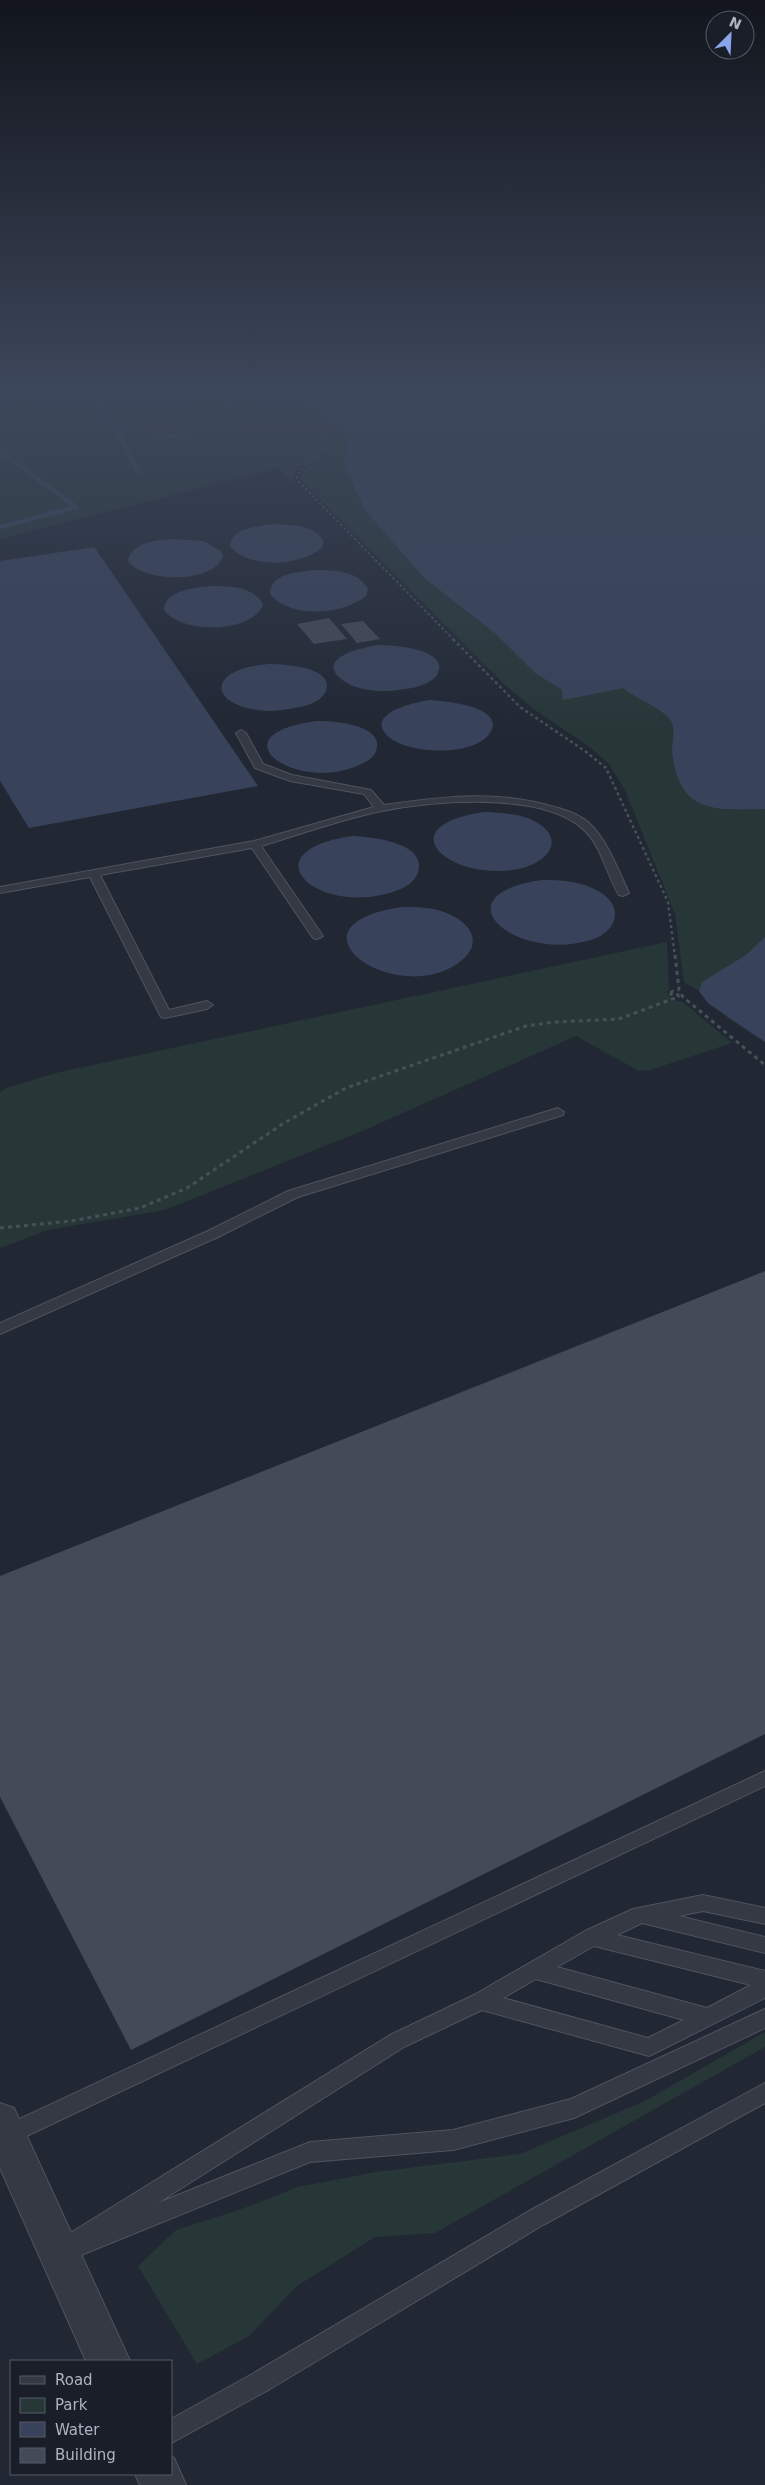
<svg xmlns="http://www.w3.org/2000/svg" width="765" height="2485" viewBox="0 0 765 2485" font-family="'DejaVu Sans',sans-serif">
<rect width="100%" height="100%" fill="#212733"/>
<!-- green -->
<path fill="#273738" d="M0,388H360L765,746V1042L732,1021L708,1003L699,991L684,982L675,914L625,790L609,764L587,745L535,710L504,684L302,481L301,473L308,465H301C295,471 294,475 294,484L279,468L0,539Z
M667,942L669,990L667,992L673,1000L683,1002L732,1043L650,1070L639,1071L576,1036L367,1129L165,1210L48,1230L0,1248V1092L6,1088L56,1073Z
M765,2032V2047L435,2233L375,2237L297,2286L249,2336L197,2364L138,2266L176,2230L239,2210L298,2187L376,2172L520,2154L645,2101Z"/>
<!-- water -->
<path fill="#38435b" d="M289,388H765V809C713,810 679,814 672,751C672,742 676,729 671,721C663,708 636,699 623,688L563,700L562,690L535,673L496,634L423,577L365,510L345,468C342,457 349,446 345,436Z
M273,524C290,525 316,524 324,542L322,548C299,566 250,570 230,546C231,528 258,526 273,524Z
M173,539L203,541L221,551L223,557C212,584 144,583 128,561C131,542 158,540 173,539Z
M95,547V548L258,786L29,828L0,781V561Z
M314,570C333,570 358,570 368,589L366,596C342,615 291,619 270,594C270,573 298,572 314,570Z
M210,586C228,586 255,586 263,605C251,634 181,634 164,610C165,590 194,588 210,586Z
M380,645C393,645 449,649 438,673C434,682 420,686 412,688C390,692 360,694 341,679C314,657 367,646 380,645Z
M269,664C283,664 338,667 325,693C320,701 308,706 299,707C279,712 258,713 238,705C215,696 217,678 239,670C249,666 259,665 269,664Z
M430,700C443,701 507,706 490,733C474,757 410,754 390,738C361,714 415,702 430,700Z
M317,721C332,721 386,724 376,751C374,758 366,762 359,765C298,794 211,735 317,721Z
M484,812C502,813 520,813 536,822C566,839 548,861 523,868C454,885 383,827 484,812Z
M352,836C370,837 431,842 417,875C412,886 397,891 386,894C312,913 250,851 352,836Z
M542,880C561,880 581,881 598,891C625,906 618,931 591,940C515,963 436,895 542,880Z
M402,907C416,907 430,907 444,912C476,924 485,948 452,967C387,1003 281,925 402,907Z
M765,937V1042L708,1003L699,991L702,982L746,955Z"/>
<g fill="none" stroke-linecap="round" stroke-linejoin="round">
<!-- stream -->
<path stroke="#38435b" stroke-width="4.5" d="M88,388L119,433L139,473
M0,451L76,507L0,527"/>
</g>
<!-- building -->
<path fill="#434a58" d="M329,618L347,639L314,644L297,624Z
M363,621L380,639L357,643L341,624Z
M765,1271V1734L131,2050L0,1797V1576Z"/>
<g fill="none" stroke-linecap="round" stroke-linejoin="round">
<!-- service casing -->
<g stroke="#4f545f" stroke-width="2">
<path id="service" d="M241,730L246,733L263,764L292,775L371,790L384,805C439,797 493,790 547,805C563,809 581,814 592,826C609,844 618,870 629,893L623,896L619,895C606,874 602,846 583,829C541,791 434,801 382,811C342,819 301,834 261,846L323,936L317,939L313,938L252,848L100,875L169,1010L207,1001L213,1005L207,1009L165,1018L161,1017L90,877L0,893V887L254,841L374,807L364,794L290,781L255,768L236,733Z
M558,1108L564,1112L563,1115L298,1197L218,1237L0,1334V1323L208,1231L288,1191Z
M765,1771V1786L14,2142L7,2145L0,2142V2128Z
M703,1895L765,1908V1924L703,1911L679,1916L765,1937V1953L642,1923L617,1935L765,1971V1998L649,2056L482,2010L404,2047L158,2203L310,2142L453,2130L571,2099L765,2009V2028L574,2118L453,2150L310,2162L59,2264L51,2261L48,2253L51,2245L390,2035L474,1995L585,1931L633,1909ZM594,1946L751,1985L707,2008L557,1967ZM536,1979L684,2020L648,2038L503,1998Z
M765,2083V2103L543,2225L270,2389L171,2443V2419L254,2373L529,2211Z"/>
</g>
<!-- minor casing -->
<g stroke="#4f545f" stroke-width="2">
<path id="minor" d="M0,2103L14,2108L130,2361H86L0,2168Z
M171,2456L174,2458L186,2485H140L135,2474H171Z"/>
</g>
<!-- path-far2 -->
<path stroke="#445256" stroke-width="2" stroke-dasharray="2.5 2.5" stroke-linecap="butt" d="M127,388L167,437
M263,388L278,402L320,428L330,440C323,457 302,460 297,478L299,482L454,640
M0,399L81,403L98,410L127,409L146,430L154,434L184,437L194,432L207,404L248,406L278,402"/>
<!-- path-far1 -->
<path stroke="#445256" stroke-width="2.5" stroke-dasharray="3 3" stroke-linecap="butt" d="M453,639L520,707L585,751L606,768L668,902L675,957"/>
<!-- path -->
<path stroke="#445256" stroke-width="3" stroke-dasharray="4 4" stroke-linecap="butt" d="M675,955L679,990L683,997L765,1065
M670,993L673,991L679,996L682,995
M0,1228L71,1221L140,1208L187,1188L284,1123L346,1088L526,1026L555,1022L619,1019L675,998L670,993"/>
<!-- service -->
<use href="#service" fill="#343944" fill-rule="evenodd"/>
<!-- minor -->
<use href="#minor" fill="#343944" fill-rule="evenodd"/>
</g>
<!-- sky -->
<linearGradient id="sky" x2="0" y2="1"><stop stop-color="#12151c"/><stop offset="0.53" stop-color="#3d475b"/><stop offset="1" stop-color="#3d475b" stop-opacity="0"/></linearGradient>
<rect width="765" height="736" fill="url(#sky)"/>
<!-- legend -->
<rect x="10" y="2360" width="162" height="115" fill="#1a1e29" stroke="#555a66"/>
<rect x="20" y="2376" width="25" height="8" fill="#343944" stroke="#555a66"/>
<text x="55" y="2385" font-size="15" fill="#aeb4c1">Road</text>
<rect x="20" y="2398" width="25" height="15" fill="#273738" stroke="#555a66"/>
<text x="55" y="2410" font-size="15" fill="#aeb4c1">Park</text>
<rect x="20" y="2422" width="25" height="15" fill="#38435b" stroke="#555a66"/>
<text x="55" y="2435" font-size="15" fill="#aeb4c1">Water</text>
<rect x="20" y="2448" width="25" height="15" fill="#434a58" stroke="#555a66"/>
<text x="55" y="2460" font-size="15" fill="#aeb4c1">Building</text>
<!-- north arrow -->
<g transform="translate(730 35) rotate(24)"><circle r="24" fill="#1a1e29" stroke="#555a66"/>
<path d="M0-4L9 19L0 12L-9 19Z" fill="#89a5eb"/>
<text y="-8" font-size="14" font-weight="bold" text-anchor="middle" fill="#aeb4c1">N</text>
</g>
</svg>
